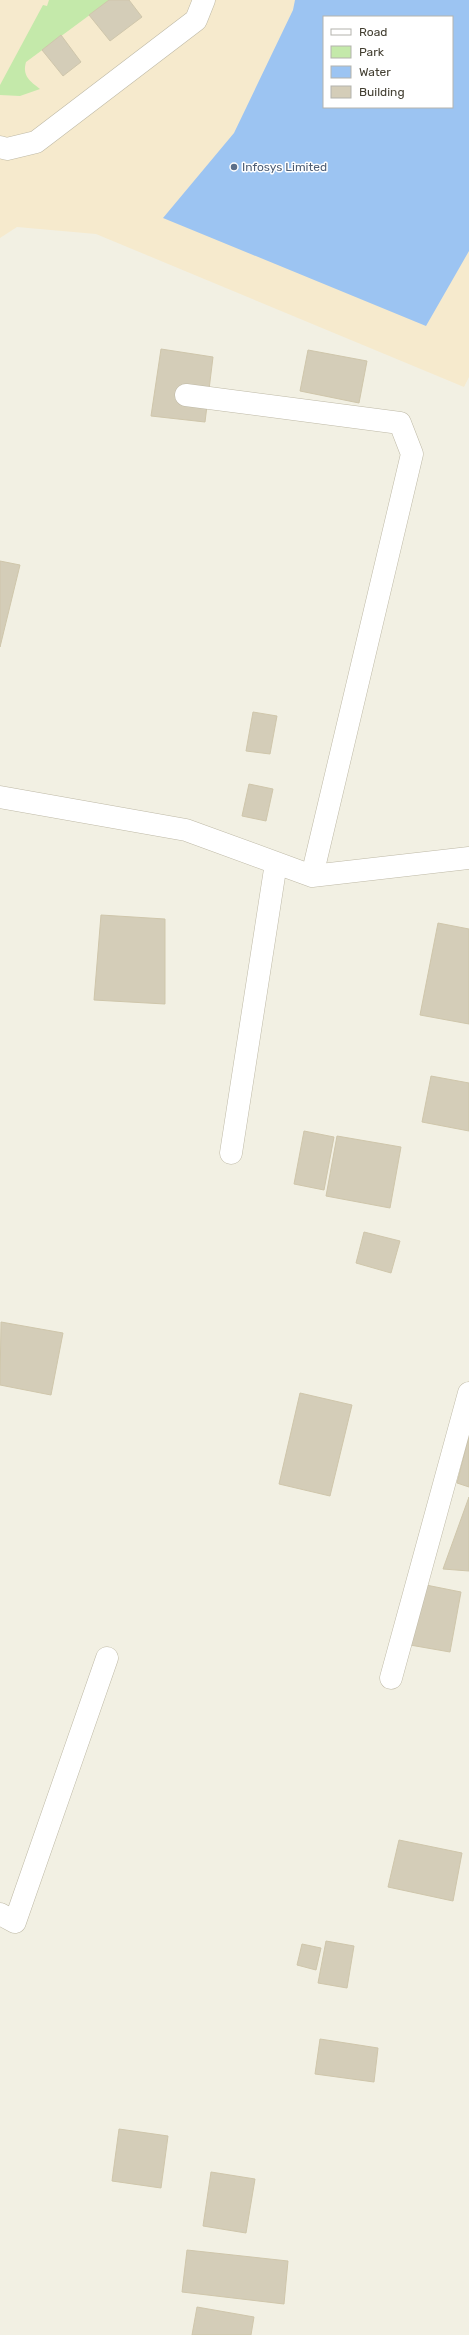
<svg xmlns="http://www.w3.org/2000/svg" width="469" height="2335" viewBox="0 0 469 2335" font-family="Rubik,sans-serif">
<rect width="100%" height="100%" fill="#f2f0e3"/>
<!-- commercial -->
<path fill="#f6eacd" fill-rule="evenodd" d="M0,0H469V377L464,387L96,234L17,227L0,238ZM324,17H452V107H324Z"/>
<!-- green -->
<path fill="#c4e9aa" d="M49,0H110L26,62C22,76 30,81 40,89L20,96L0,95V85L43,5L47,6Z"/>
<!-- water -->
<path fill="#9cc4f2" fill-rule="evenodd" d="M295,0H469V251L426,326L163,218L234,133L293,10ZM324,17H452V107H324Z"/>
<!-- building -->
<path fill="#d4cdb8" stroke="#cfc6ab" d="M109,0H129L142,17L110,41L89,15Z
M61,35L81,62L63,76L42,50Z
M161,349L213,357L205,422L151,416Z
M308,350L367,361L359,403L300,391Z
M0,561L20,565L0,647Z
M253,712L277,716L270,754L246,751Z
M249,784L273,789L266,821L242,816Z
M101,915L165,919V1004L94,1000Z
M438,923L469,929V1024L420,1015Z
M431,1076L469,1083V1131L422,1122Z
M304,1131L334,1137L324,1190L294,1184Z
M337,1136L401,1147L390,1208L326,1196Z
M364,1232L400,1241L391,1273L356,1263Z
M1,1322L63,1333L51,1395L0,1385Z
M300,1393L352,1405L330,1496L279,1484Z
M469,1436V1487L457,1483Z
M469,1497V1571L443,1569Z
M421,1584L461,1592L450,1652L410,1645Z
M399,1840L462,1853L453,1901L388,1887Z
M326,1941L354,1946L347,1988L318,1983Z
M302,1944L321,1948L316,1970L297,1965Z
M320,2039L378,2048L374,2082L315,2074Z
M119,2129L168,2136L161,2188L112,2181Z
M211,2172L255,2179L246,2233L203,2226Z
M187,2250L288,2261L284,2304L182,2292Z
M197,2307L254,2317L251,2335H192Z"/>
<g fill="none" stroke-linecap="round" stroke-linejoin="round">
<!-- minor casing -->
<g stroke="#beb9a6" stroke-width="23">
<path id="minor" d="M0,147L7,149L36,142L196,20L204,0
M186,395L400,423L412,454L312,876
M0,797L186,830L312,876L469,858
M231,1153L276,863
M391,1678L469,1393
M0,1914L15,1922L107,1658"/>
</g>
<!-- minor -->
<use href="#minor" stroke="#fff" stroke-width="22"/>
</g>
<!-- markers -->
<circle fill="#5c6f8a" stroke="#fff" stroke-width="1.5" cx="234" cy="167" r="4"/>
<g text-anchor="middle" stroke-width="3" stroke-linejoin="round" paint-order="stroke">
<!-- service labels -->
<g font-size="12" fill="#4e5e75" stroke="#fff" text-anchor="start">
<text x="242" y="171">Infosys Limited</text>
</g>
</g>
<!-- legend -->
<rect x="323" y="16" width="130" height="92" fill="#ffffff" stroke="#b4b3ad"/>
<rect x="331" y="29" width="20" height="6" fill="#ffffff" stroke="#b4b3ad"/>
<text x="359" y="36" font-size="12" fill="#444033">Road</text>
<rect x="331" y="46" width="20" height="12" fill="#c4e9aa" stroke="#b4b3ad"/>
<text x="359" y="56" font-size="12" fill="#444033">Park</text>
<rect x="331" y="66" width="20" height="12" fill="#9cc4f2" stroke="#b4b3ad"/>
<text x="359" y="76" font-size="12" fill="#444033">Water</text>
<rect x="331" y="86" width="20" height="12" fill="#d4cdb8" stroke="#b4b3ad"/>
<text x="359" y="96" font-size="12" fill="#444033">Building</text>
</svg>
